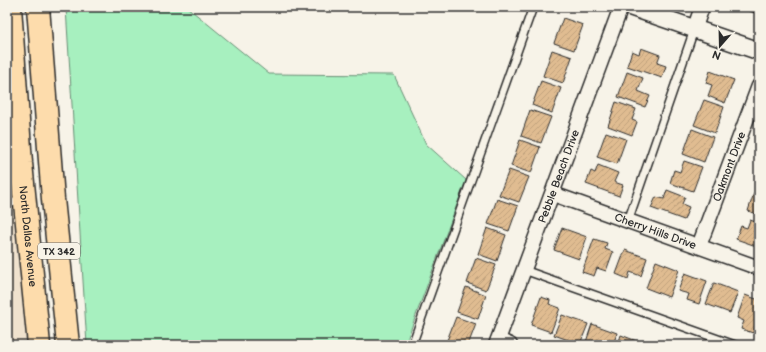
<svg xmlns="http://www.w3.org/2000/svg" width="766" height="352" viewBox="0 0 766 352" font-family="'Balsamiq Sans',sans-serif">
<defs>
<pattern id="building-hatch" width="6" height="6" patternUnits="userSpaceOnUse"><rect width="6" height="6" fill="#e0bc91"/><path d="M-1 1l2-2M0 6l6-6M5 7l2-2" fill="none" stroke="#c0a27d"/></pattern>
</defs>
<rect width="100%" height="100%" fill="#f7f3e8"/>
<filter id="ink" filterUnits="userSpaceOnUse"><feTurbulence type="fractalNoise" baseFrequency=".025" numOctaves="2"/><feDisplacementMap in="SourceGraphic" scale="8" xChannelSelector="R" yChannelSelector="G"/><feConvolveMatrix kernelMatrix="1 2 1 2 8 2 1 2 1" color-interpolation-filters="sRGB"/></filter>
<g filter="url(#ink)">
<!-- built -->
<path fill="#f0e2ce" d="M7,15L39,345H7Z"/>
<!-- grass -->
<path fill="#a7f0bf" stroke="#698e75" d="M69,7H187L269,74L394,75L426,144L466,180L405,345H87L66,8Z"/>
<!-- building -->
<path fill="url(#building-hatch)" stroke="#2b2b2b" d="M738,7H759V12L758,14Z
M563,18L583,25L574,50L554,43Z
M641,48L660,55L657,63L666,66L662,78L627,66L632,51L639,54Z
M552,50L572,57L563,83L543,76Z
M710,71L734,80L725,103L708,96L712,85L706,83Z
M627,72L643,78L638,91L650,96L645,107L618,97Z
M541,81L561,88L552,113L532,105Z
M704,100L724,107L715,133L694,125Z
M616,102L636,109L632,120L637,122L632,135L608,126Z
M530,110L551,117L541,143L521,136Z
M692,129L713,137L704,162L683,154Z
M606,132L626,139L617,164L597,157Z
M520,140L540,147L531,173L511,166Z
M684,161L702,167L693,191L670,183L674,170L680,172Z
M598,165L618,173L614,182L623,185L619,196L586,184L591,171L595,173Z
M509,170L529,177L519,202L499,195Z
M756,187L759,188V215L748,211Z
M667,190L685,197L682,204L689,207L684,220L651,208L656,197L664,199Z
M497,199L518,206L509,231L488,224Z
M750,220L759,223V247L736,239L741,226L747,228Z
M487,228L506,235L497,261L478,254Z
M562,228L587,237L579,259L554,250Z
M594,239L607,243L605,249L613,252L606,271L597,268L594,276L582,272Z
M625,250L647,258L641,276L630,272L628,279L616,274Z
M476,258L496,265L486,290L467,283Z
M656,261L679,270L669,297L646,288Z
M685,273L707,281L699,304L687,300L689,294L678,291Z
M714,283L738,292L730,313L706,304Z
M466,287L486,295L478,319L457,312Z
M745,295L759,300V317L753,333L741,329L744,321L737,318Z
M541,297L550,300L549,304L560,308L551,332L531,325Z
M562,315L588,324L580,344L554,335Z
M456,317L476,324L468,345H452L446,343Z
M592,324L617,333L613,345H585Z
M621,335L647,345H618Z"/>
<g fill="none" stroke-linecap="round" stroke-linejoin="round">
<!-- service casing -->
<g stroke="#2b2b2b" stroke-width="10">
<path id="service" d="M7,204L22,200
M628,221L694,30
M524,270L735,345
M412,345L533,7"/>
</g>
<!-- minor casing -->
<g stroke="#2b2b2b" stroke-width="17">
<g id="minor">
<path d="M694,30L702,7"/>
<path id="s1" d="M553,194L759,268"/>
<path id="s2" d="M699,246L759,86"/>
<path d="M498,340L510,345"/>
<path id="s3" d="M496,345L621,7"/>
</g>
</g>
<!-- tertiary casing -->
<g stroke="#2b2b2b" stroke-width="20">
<path id="tertiary" d="M631,7L759,51"/>
</g>
<!-- primary casing -->
<g stroke="#2b2b2b" stroke-width="25">
<g id="primary">
<path id="s4" d="M10,7L21,163L39,345"/>
<path d="M38,7L53,199L68,345"/>
</g>
</g>
<!-- service -->
<use href="#service" stroke="#f7f3e8" stroke-width="7"/>
<!-- minor -->
<use href="#minor" stroke="#f7f3e8" stroke-width="14"/>
<!-- tertiary -->
<use href="#tertiary" stroke="#f7f3e8" stroke-width="17"/>
<!-- primary -->
<use href="#primary" stroke="#fddcac" stroke-width="22"/>
</g>
</g>
<g text-anchor="middle" stroke-width="3" stroke-linejoin="round" paint-order="stroke">
<!-- shield labels -->
<rect fill="#f7f3e8" stroke="#686764" stroke-width="1" x="38" y="243" width="42" height="16" rx="3"/>
<g font-size="10" font-weight="bold" fill="#2b2b2b">
<text x="59" y="255">TX 342</text>
</g>
<!-- street labels -->
<g font-size="11" fill="#2b2b2b" stroke="#f7f3e8">
<text dy="4" stroke="none"><textPath href="#s2" startOffset="85">Oakmont Drive</textPath></text>
<text dy="4" stroke="none"><textPath href="#s3" startOffset="180">Pebble Beach Drive</textPath></text>
<text dy="4" stroke="none"><textPath href="#s1" startOffset="109">Cherry Hills Drive</textPath></text>
<text dy="4" stroke="none"><textPath href="#s4" startOffset="230">North Dallas Avenue</textPath></text>
</g>
</g>
<!-- margin -->
<rect width="766" height="352" fill="none" stroke="#f7f3e8" stroke-width="24"/>
<rect x="12" y="12" width="742" height="328" fill="none" stroke="#2b2b2b" stroke-width="1.5" filter="url(#ink)"/>
<!-- north arrow -->
<g transform="translate(720 46) rotate(200)" stroke="#f7f3e8" stroke-width="3" paint-order="stroke">
<path d="M0-3L7 15L0 10L-7 15Z" fill="#2b2b2b"/>
<text y="-6" font-size="11" font-weight="bold" text-anchor="middle" fill="#2b2b2b">N</text>
</g>
</svg>
